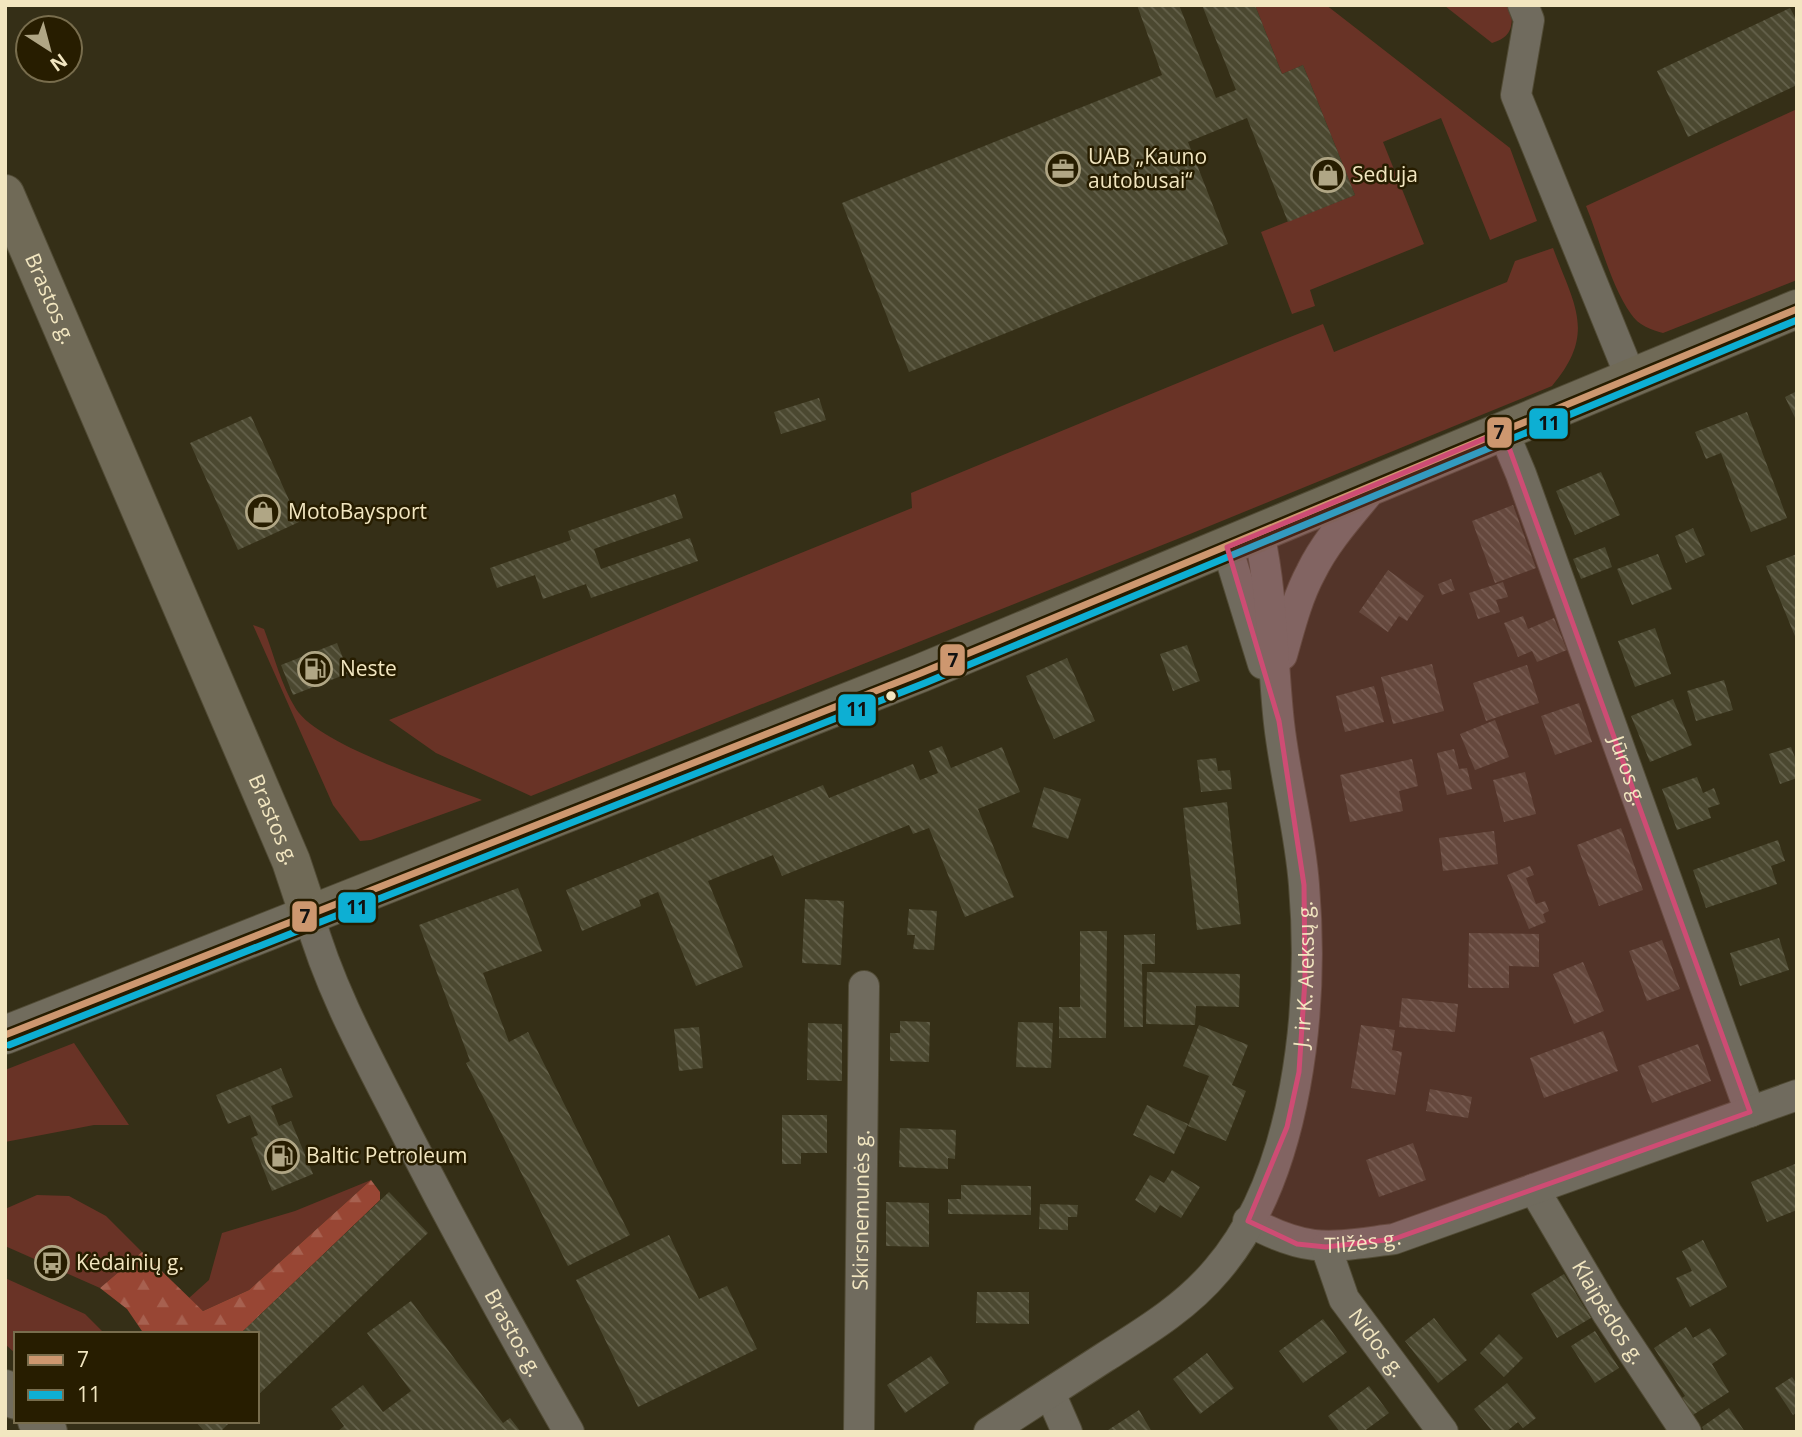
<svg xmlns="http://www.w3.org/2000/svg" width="1802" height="1437" viewBox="0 0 1802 1437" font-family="'Open Sans',sans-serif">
<defs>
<pattern id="forest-firs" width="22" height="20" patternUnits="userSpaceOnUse" patternTransform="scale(1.75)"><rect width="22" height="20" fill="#984634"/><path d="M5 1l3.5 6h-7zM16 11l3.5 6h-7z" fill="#a76150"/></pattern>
<pattern id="building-back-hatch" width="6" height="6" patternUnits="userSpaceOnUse" patternTransform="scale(1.75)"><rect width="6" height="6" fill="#4b4830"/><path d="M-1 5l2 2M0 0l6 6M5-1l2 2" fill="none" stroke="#65624c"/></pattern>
</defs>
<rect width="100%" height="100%" fill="#352f17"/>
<!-- grass -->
<path fill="#693326" d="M1255,5H1326L1339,15L1510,148L1537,221L1490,240L1441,118L1383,142L1424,244L1310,290L1315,306L1292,314L1261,232L1355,195L1303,65L1282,74Z
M1511,5C1513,25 1513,37 1492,43L1445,6Z
M1797,109V280L1663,333C1651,330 1638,325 1631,314C1610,284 1600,240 1586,206Z
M1553,248C1574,305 1597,333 1552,386L1190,534L531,796L436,753L389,720L912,508L911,493L1265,347L1323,324L1334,352L1507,282L1515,261Z
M253,625L264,629C274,655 281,685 296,709C319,745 438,783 482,800L371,840L360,841L333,805Z
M74,1043L129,1125H94L5,1142V1070Z
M371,1180L249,1290L203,1311L189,1298L209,1280L222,1233L295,1211Z
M37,1195L69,1196L106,1216L142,1252L100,1288L5,1246V1209Z
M5,1278L85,1314L105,1334H16V1354L5,1344Z"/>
<!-- forest -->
<path fill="url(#forest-firs)" d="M371,1180L380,1192V1200L240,1334H144L127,1309L100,1288L142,1252L203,1311L249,1290Z"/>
<!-- building -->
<path fill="url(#building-back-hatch)" d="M1137,5H1179L1216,98L1236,90L1202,5H1255L1282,74L1303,65L1355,195L1288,222L1247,118L1188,142L1228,244L909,372L842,203L1162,75Z
M1790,8L1797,21V85L1688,137L1657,71Z
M1797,391V422L1785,397Z
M819,398L826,420L781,434L774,412Z
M1747,412L1787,518L1751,532L1721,453L1706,459L1695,432Z
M251,416L299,522L238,550L190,443Z
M1601,472L1620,515L1575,535L1556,491Z
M675,494L683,518L594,549L601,569L690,538L698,561L591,598L586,584L543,599L535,575L497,588L490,568L571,540L568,531Z
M1513,505L1536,568L1495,583L1472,521Z
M1693,528L1705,555L1686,563L1675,536Z
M1605,547L1612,567L1581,579L1573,559Z
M1658,554L1672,589L1632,605L1617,569Z
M1797,554V641L1766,566Z
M1388,570L1424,596L1407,621L1399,616L1388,632L1359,612Z
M1451,579L1455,590L1442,595L1438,584Z
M1503,582L1508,597L1496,600L1500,612L1478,619L1469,593Z
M1523,616L1528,629L1554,618L1567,650L1537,662L1532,651L1518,657L1504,623Z
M1655,628L1671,674L1635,687L1618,641Z
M337,643L349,673L293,695L281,665Z
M1187,645L1200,681L1173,691L1160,654Z
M1067,658L1095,721L1054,739L1026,676Z
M1432,664L1444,711L1393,724L1381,677Z
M1527,665L1539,703L1486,721L1473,683Z
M1724,680L1733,710L1696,721L1687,691Z
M1374,686L1384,722L1345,732L1336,696Z
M1673,699L1692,745L1650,762L1631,716Z
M1579,703L1592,742L1555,755L1541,716Z
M1495,720L1509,757L1475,770L1460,734Z
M942,746L951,768L1002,747L1020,792L978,809L1014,897L965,917L929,828L913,834L909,825L782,876L773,855L708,881L743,967L696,986L658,892L639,900L641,906L582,931L566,890L823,785L829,798L913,764L920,780L938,773L929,751Z
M1791,747L1797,763V778L1780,784L1769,754Z
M1454,749L1459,769L1467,768L1472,789L1447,795L1437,753Z
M1216,758L1218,771L1230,770L1232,789L1201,792L1197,760Z
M1412,759L1418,786L1399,791L1403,811L1350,822L1340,775Z
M1525,772L1536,814L1504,822L1493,780Z
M1697,777L1703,793L1714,788L1720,804L1708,808L1711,818L1677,830L1662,789Z
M1044,787L1081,799L1068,839L1032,827Z
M1227,802L1241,924L1197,930L1183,808Z
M1621,828L1643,890L1599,906L1577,845Z
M1494,831L1498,864L1443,871L1439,838Z
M1778,840L1785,861L1771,866L1777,884L1706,908L1693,870Z
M1530,866L1534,875L1526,878L1536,904L1545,901L1549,911L1543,914L1546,922L1529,929L1507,875Z
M518,888L542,951L483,973L509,1042L528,1032L630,1235L568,1266L466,1063L470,1061L419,925Z
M805,899L844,901L841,965L802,963Z
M909,909L937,911L934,950L913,949L915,935H907Z
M1080,931H1107L1106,1038H1059V1007H1080Z
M1469,933L1539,934V967L1509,966V988H1468Z
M1155,934V964H1142L1143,1027H1124V935Z
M1779,938L1789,970L1740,986L1730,953Z
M1662,940L1680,989L1647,1001L1629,951Z
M1583,962L1604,1011L1574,1024L1553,974Z
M1147,972L1240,974L1239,1007L1196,1006L1195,1025L1146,1024Z
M1402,998L1458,1004L1455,1032L1399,1027Z
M900,1021L930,1022L929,1062L890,1061V1033H900Z
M1018,1022L1053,1023L1051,1068L1016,1067Z
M808,1023L842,1024V1081L807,1080Z
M1199,1025L1248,1045L1232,1085L1246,1091L1226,1141L1188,1126L1209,1076L1183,1066Z
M1361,1025L1395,1030L1392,1050L1402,1052L1395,1095L1351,1088Z
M699,1027L703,1068L679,1071L674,1029Z
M1603,1031L1618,1071L1544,1098L1530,1058Z
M1698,1044L1711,1081L1652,1103L1638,1066Z
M281,1068L293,1097L271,1106L279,1126L291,1121L313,1174L272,1191L251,1138L258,1135L250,1115L228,1124L216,1095Z
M1430,1089L1472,1097L1468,1118L1426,1111Z
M1147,1105L1188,1124L1174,1154L1133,1135Z
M782,1115H827V1153H801V1164H782Z
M900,1128L956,1130L955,1159L948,1158V1169L899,1167Z
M1413,1143L1426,1180L1379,1197L1366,1160Z
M1795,1164L1797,1210L1767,1222L1751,1182Z
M1172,1170L1200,1187L1181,1218L1160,1205L1155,1213L1135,1200L1150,1175L1164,1183Z
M961,1185L1031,1186V1215L948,1214V1199H961Z
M389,1192L428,1233L257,1396V1334H240Z
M886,1202L929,1203V1247L886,1246Z
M1040,1204L1078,1205L1077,1217H1068V1230L1039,1229Z
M669,1235L699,1299L727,1286L757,1349L638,1407L576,1280Z
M1703,1240L1727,1287L1690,1307L1676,1278L1692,1271L1682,1251Z
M1564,1274L1591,1318L1557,1338L1531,1294Z
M977,1292H1029V1324L976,1323Z
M411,1301L503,1423L510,1418L521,1432H337L344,1426L331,1409L363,1385L383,1412L411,1391L367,1333Z
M1434,1318L1467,1360L1438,1383L1405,1341Z
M1323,1319L1347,1352L1303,1383L1279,1351Z
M1686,1327L1693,1338L1710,1328L1727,1354L1712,1364L1729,1392L1685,1420L1674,1403L1685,1396L1654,1348Z
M1595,1331L1619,1368L1595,1383L1571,1346Z
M1499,1334L1523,1358L1504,1377L1480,1353Z
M1207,1353L1234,1388L1200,1414L1173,1379Z
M931,1356L949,1383L905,1413L887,1385Z
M1792,1377L1797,1384V1412L1793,1415L1775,1388Z
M1507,1383L1536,1418L1523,1428L1518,1422L1506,1432H1493L1474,1409Z
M1369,1386L1389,1413L1363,1432H1340L1328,1416Z
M1729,1408L1745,1432H1705L1702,1427Z
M1139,1410L1152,1432H1105Z
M195,1421H231L220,1432H205Z"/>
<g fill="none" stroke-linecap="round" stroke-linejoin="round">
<!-- street casing -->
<g stroke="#514b35" stroke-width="32">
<g id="street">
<path d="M1523,5L1529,20L1516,95L1631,378"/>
<path id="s1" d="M1503,431L1521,474L1750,1112"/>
<path d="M1227,547L1263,664"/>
<path d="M1282,655C1290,627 1297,598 1311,572C1326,541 1351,514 1373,487"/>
<path id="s2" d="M309,915C330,991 370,1062 406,1133C458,1234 512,1333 569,1432"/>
<path id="s3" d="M1534,1189L1607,1313L1686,1432"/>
<path id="s4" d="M1248,1221C1309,1254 1329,1247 1394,1239L1797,1095"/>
<path id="s5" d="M1326,1247L1344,1299L1443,1432"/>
<path d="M1050,1393L1067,1432"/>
<path id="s6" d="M859,1432L864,986"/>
<path id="s7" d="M989,1432C1028,1407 1066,1382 1105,1357C1146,1331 1186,1307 1217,1270C1299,1175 1314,1005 1304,885C1300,831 1285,777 1279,723C1272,659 1273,596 1259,533"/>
</g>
</g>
<!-- secondary casing -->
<g stroke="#514b35" stroke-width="40">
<path id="secondary" d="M5,1035L309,915
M5,1389L16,1400
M37,1421L48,1432"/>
</g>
<!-- primary casing -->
<g stroke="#514b35" stroke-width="40">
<g id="primary">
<path id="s8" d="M5,194L250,765L291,861L309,915L921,673L1797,309"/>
</g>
</g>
<!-- street -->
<use href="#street" stroke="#706b5e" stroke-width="30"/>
<!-- secondary -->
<use href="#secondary" stroke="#716c5d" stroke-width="38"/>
<!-- primary -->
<use href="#primary" stroke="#706a57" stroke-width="38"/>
<!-- bus-1 casing -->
<g stroke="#271d00" stroke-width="12">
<path id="bus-1" d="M5,1035L921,673L1797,309"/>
</g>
<!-- bus-2 casing -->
<g stroke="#271d00" stroke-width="12">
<path id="bus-2" d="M9,1045L925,683L1797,320"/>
</g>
<!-- bus-1 -->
<use href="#bus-1" stroke="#cd976f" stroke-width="7"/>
<!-- bus-2 -->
<use href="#bus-2" stroke="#0dafd3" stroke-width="7"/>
</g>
<!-- marked area -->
<path fill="#ce4c74" fill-opacity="0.2" stroke="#ce4c74" stroke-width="5" stroke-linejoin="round" d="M1503,431L1750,1112L1394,1239L1326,1247L1297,1244L1248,1221L1287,1127L1299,1072L1305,979L1304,885L1279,721L1227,547Z"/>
<!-- icons -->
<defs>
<g id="office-ring" transform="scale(1.75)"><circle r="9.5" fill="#271d00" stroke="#b0a685" stroke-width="1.5"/><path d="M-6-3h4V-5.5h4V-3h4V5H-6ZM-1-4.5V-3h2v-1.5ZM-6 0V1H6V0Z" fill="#b0a685"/></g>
<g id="shop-ring" transform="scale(1.75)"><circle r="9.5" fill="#271d00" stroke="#b0a685" stroke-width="1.5"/><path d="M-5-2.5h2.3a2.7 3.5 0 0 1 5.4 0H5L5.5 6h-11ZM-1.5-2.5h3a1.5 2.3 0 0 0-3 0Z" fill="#b0a685"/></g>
<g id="fuel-ring" transform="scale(1.75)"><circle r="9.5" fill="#271d00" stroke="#b0a685" stroke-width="1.5"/><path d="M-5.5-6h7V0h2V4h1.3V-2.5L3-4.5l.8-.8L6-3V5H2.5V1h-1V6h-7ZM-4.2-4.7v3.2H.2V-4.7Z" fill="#b0a685"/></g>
<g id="bus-ring" transform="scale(1.75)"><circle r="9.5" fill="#271d00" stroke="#b0a685" stroke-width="1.5"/><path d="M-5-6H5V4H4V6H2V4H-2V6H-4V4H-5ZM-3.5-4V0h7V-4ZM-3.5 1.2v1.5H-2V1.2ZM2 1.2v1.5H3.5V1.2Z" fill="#b0a685"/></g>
</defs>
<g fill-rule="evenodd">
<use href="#office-ring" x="1063" y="169"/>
<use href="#shop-ring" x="1328" y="175"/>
<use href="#shop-ring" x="263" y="512"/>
<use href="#fuel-ring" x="315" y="669"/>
<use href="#fuel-ring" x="282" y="1156"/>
<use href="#bus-ring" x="52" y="1263"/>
</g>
<!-- markers -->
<circle fill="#f2e6c0" stroke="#271d00" stroke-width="2.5" cx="891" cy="696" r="6"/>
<g text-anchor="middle" stroke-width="5" stroke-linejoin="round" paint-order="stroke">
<!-- poi labels -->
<g font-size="21" fill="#f2e6c0" stroke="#271d00" text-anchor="start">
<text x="1088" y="164">UAB „Kauno<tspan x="1088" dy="24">autobusai“</tspan></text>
<text x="1352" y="182">Seduja</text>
<text x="288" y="519">MotoBaysport</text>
<text x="340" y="676">Neste</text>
<text x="306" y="1163">Baltic Petroleum</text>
<text x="76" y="1270">Kėdainių g.</text>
</g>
<!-- street labels -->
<g font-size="21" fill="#f2e6c0" stroke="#271d00">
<text dy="7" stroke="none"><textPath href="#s8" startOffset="114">Brastos g.</textPath></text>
<text dy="7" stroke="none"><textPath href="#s1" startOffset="362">Jūros g.</textPath></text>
<text dy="7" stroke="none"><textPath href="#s8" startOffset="681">Brastos g.</textPath></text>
<text dy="7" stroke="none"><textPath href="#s7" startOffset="595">J. ir K. Aleksų g.</textPath></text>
<text dy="7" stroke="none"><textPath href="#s6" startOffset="222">Skirsnemunės g.</textPath></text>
<text dy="7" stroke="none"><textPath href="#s4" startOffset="119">Tilžės g.</textPath></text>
<text dy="7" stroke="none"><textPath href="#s3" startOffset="144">Klaipėdos g.</textPath></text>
<text dy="7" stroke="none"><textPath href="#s2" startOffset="466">Brastos g.</textPath></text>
<text dy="7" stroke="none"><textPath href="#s5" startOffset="110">Nidos g.</textPath></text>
</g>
</g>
<g stroke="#271d00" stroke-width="2.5">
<rect x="1528" y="407" width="41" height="33" rx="7" fill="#0dafd3"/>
<rect x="1486" y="416" width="27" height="33" rx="7" fill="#cd976f"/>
<rect x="939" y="643" width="27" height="34" rx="7" fill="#cd976f"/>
<rect x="837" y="693" width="40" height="34" rx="7" fill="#0dafd3"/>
<rect x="337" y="891" width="40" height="33" rx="7" fill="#0dafd3"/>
<rect x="291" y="900" width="27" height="33" rx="7" fill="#cd976f"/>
</g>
<g font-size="19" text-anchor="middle" font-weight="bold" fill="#111">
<text x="1549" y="430">11</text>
<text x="1499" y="439">7</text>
<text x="953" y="667">7</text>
<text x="857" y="716">11</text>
<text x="357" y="914">11</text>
<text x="305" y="923">7</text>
</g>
<!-- border -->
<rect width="1802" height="1437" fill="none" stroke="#f2e6c0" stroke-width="14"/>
<!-- legend -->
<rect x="14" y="1332" width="245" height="91" fill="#271d00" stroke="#786d4d" stroke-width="2"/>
<rect x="28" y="1355" width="35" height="10" fill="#cd976f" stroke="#786d4d" stroke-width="2"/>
<text x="77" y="1367" font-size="21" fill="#f2e6c0">7</text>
<rect x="28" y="1390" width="35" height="10" fill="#0dafd3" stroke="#786d4d" stroke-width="2"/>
<text x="77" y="1402" font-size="21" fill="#f2e6c0">11</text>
<!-- north arrow -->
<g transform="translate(49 49) rotate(144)"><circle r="33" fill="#271d00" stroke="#786d4d" stroke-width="2"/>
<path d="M0-5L12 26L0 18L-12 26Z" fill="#b0a685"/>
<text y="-10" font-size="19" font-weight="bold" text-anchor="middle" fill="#f2e6c0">N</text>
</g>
</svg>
